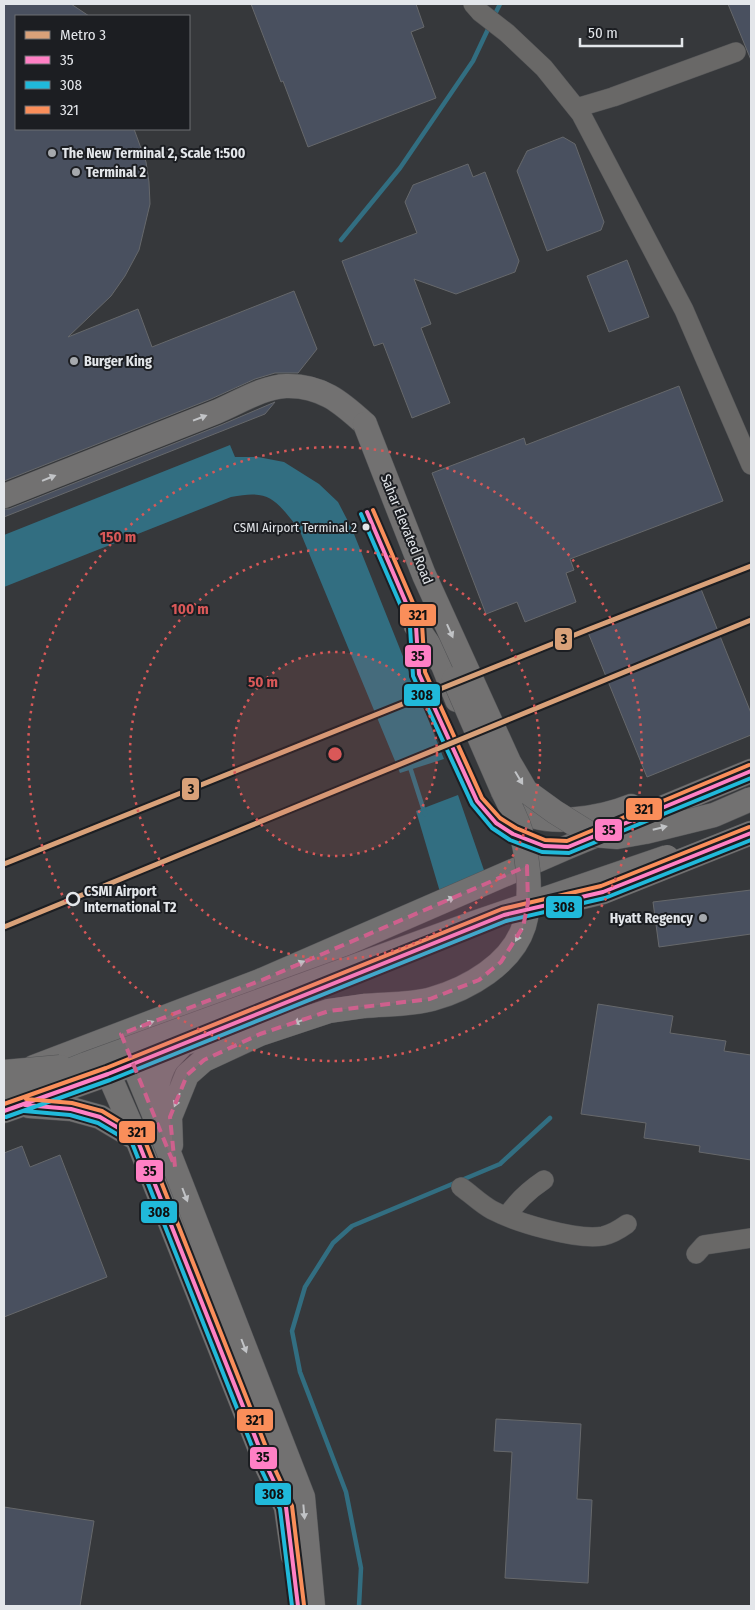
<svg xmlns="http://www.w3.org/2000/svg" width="755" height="1610" viewBox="0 0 755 1610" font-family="'Fira Sans Condensed',sans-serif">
<rect width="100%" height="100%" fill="#36383b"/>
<!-- water -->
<path fill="#326e81" d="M230,445L235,457H258L284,462L319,484L338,502L352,529L444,759L400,773L299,529C275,500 271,489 231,497L4,587V535Z
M458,795L486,876L440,892L416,811Z"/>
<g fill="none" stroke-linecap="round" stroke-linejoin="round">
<!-- stream -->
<path stroke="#326e81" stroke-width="4.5" d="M494,16L500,4
M341,240L400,168L473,61L490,25
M409,764L425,814
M359,1606L361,1568L346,1492L300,1372L292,1331L305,1287L333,1243L352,1226L500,1164L550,1118"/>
</g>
<!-- building -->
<path fill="#49505f" stroke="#66686b" d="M4,4H71L89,16H16V129H134L146,162L149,182L150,204L139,250L125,276L111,296L68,337L138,309L152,347L294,291L317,349L298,373H275L255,379L211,399L4,481Z
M251,4H416L424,27L411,32L436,98L308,147L283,81L281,82Z
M728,4H751V60Z
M563,137L575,144L604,222L601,230L547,251L517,171L527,151Z
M468,164L473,177L485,172L519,261L515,272L456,294L414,279L431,324L421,328L450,403L412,418L383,343L374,346L342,261L417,233L405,202L413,185Z
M627,260L649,317L609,332L587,276Z
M679,386L723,501L570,559L574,570L566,573L576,602L525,622L517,602L486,614L432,473L524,438L526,445Z
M275,402L265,414L4,517V509H9L221,425Z
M699,584L751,713V735L647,777L587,630Z
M751,890V934L659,947L653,902Z
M598,1004L673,1016L670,1033L726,1041L724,1051L751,1055V1160L699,1152L700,1146L644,1138L646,1123L581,1114Z
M22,1146L30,1167L60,1155L107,1277L4,1317V1153Z
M496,1419L581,1424L577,1499L592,1500L588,1583L505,1578L512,1452L494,1451Z
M4,1507L94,1521L80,1606H4Z"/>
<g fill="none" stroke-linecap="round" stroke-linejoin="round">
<!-- minor casing -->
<g stroke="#535456" stroke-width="20">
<path id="minor" d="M473,4L480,12L507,33L544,68L581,114L684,310L751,465
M576,108L613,97L736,52
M461,1187C471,1194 481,1204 492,1210C515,1222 577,1241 603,1236C612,1234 620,1229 627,1224
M507,1216C517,1201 529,1190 544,1180
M696,1254L704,1245L751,1238"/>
</g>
<!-- major casing -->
<g stroke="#535456" stroke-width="25">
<path id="major" d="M4,496C74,468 145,440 216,412C238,403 262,387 286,386C321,385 341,402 365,424
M416,626L443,665L457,700
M503,792C508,798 513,805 519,809C544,829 604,817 631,806
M570,900L603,892L751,833
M127,1049L155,1117L303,1497L313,1606
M102,1059L137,1139L267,1467L286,1507L293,1556
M34,1067L262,980L568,847L751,771
M29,1106L71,1109L100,1117L137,1139
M4,1111L108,1074L283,1004
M155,1112C155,1095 157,1077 166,1062C171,1056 177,1050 183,1044
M171,1145L170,1117L187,1075L204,1060L260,1034L329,1011L364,1006"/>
</g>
<!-- minor -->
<use href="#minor" stroke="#696867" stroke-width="19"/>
<!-- major -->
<use href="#major" stroke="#727171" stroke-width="24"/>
<!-- major-bridge casing -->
<g stroke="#535456" stroke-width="25" stroke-linecap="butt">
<path id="major-bridge" d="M365,424L424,575L509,762L526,791L555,812L592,835L617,837L645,832L714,815L751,799
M364,1006C386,1004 411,1005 432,999C468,989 512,964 524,926C532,898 529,864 522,836C518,819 508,803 501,787C485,751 470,715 454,679
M4,1072L60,1067
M4,1097L86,1064L471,924L667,857"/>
</g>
<!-- major-bridge -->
<use href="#major-bridge" stroke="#727171" stroke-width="24"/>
<!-- bus-1 casing -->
<g stroke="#1c1e22" stroke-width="8">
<path id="bus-1" d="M367,512L416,626L419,674L477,801L496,823L513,834L544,846L568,847L751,771
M25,1105L71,1109L100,1117L137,1139L267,1467L286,1507L298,1606
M4,1111L108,1074L504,915L603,892L751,833"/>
</g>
<!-- bus-2 casing -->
<g stroke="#1c1e22" stroke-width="8">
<path id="bus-2" d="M361,514L410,627L413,676L472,804L492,828L510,840L542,852L569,853L751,778
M24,1111L70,1115L98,1123L132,1143L261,1469L280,1509L292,1606
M6,1117L110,1080L506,921L605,898L751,840"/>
</g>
<!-- bus-3 casing -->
<g stroke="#1c1e22" stroke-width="8">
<path id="bus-3" d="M373,510L422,624L425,672L482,798L500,818L516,828L545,840L567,841L749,765
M26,1099L72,1103L102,1111L143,1136L273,1465L292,1506L304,1605
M4,1104L106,1068L502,909L601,886L749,827"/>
</g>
<!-- bus-1 -->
<use href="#bus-1" stroke="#ff80c5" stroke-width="4"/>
<!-- bus-2 -->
<use href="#bus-2" stroke="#20b9da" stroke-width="4"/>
<!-- bus-3 -->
<use href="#bus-3" stroke="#fa8e5a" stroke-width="4"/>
<!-- metro-1 casing -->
<g stroke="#1c1e22" stroke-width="9">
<path id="metro-1" d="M4,864L587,630L751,566
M4,927L751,620"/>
</g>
<!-- metro-1 -->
<use href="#metro-1" stroke="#d9a179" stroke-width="5"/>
</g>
<!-- one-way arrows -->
<defs><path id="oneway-solid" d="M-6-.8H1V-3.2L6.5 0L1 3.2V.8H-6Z" transform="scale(1.25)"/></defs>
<g fill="#c1c3c6">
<use href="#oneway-solid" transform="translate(200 418) rotate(-21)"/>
<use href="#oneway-solid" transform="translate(49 478) rotate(-22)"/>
<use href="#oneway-solid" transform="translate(450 631) rotate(66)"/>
<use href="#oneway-solid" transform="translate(519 778) rotate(59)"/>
<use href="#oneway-solid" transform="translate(660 828) rotate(-14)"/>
<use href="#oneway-solid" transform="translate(448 900) rotate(-23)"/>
<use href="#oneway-solid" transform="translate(519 935) rotate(119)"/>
<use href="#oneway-solid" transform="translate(298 964) rotate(-23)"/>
<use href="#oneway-solid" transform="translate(300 1021) rotate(162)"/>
<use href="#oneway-solid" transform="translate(147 1024) rotate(-21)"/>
<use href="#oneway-solid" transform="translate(177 1100) rotate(112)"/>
<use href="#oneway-solid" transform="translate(185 1195) rotate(69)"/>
<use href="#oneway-solid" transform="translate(244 1346) rotate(69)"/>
<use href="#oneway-solid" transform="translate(304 1512) rotate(85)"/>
</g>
<!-- marked area -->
<path fill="#ce608d" fill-opacity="0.2" stroke="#ce608d" stroke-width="4" stroke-dasharray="10 6" stroke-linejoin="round" d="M527,866L528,903L523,927L501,962L479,980L430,999L329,1011L260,1034L204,1060L187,1075L170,1117L175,1167L121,1034L262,980Z"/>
<!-- distance rings -->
<circle cx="335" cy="754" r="102" fill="#d95858" fill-opacity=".12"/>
<g fill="none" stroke="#d95858" stroke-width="2.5" stroke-dasharray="2.5 5">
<circle cx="335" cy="754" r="102"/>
<circle cx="335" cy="754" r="205"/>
<circle cx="335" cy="754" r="307"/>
</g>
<!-- markers -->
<g fill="#a6a9ad" stroke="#1c1e22" stroke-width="2">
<circle cx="52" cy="153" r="5"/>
<circle cx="76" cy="172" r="5"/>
<circle cx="74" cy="361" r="5"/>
<circle cx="703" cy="918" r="5"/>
</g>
<circle fill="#e3e6ea" stroke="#1c1e22" stroke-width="2" cx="366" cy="527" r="4.5"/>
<circle fill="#1c1e22" stroke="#e3e6ea" stroke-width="2.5" cx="73" cy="899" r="6"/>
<g text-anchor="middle" stroke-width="4" stroke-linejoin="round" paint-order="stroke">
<!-- bus labels -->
<g font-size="13" fill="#e3e6ea" stroke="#1c1e22" text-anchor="end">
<text x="357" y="532">CSMI Airport Terminal 2</text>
</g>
<!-- poi labels -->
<g font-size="14" font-weight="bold" fill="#e3e6ea" stroke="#1c1e22" text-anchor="start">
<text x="62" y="158">The New Terminal 2, Scale 1:500</text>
<text x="86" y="177">Terminal 2</text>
<text x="84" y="366">Burger King</text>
<text x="693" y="923" text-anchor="end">Hyatt Regency</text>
</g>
<!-- street labels -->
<g font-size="14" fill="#e3e6ea" stroke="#1c1e22">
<text transform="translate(407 529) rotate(68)" y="5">Sahar Elevated Road</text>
</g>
<!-- stop labels -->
<g font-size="14" font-weight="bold" fill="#e3e6ea" stroke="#1c1e22" text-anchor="start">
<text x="84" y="896">CSMI Airport<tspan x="84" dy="16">International T2</tspan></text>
</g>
</g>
<circle cx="335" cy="754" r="8" fill="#d95858" stroke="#1c1e22" stroke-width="2.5"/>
<g font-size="15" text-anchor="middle" font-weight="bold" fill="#d95858" stroke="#1c1e22" stroke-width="4" stroke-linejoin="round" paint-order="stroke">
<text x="118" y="542">150 m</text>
<text x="190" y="614">100 m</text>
<text x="263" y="687">50 m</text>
</g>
<g stroke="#1c1e22" stroke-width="2">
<rect x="399" y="603" width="38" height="24" rx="5" fill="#fa8e5a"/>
<rect x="554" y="627" width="19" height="24" rx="5" fill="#d9a179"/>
<rect x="404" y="644" width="28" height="24" rx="5" fill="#ff80c5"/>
<rect x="403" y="683" width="38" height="24" rx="5" fill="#20b9da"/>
<rect x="181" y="777" width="19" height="24" rx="5" fill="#d9a179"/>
<rect x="625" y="797" width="38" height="24" rx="5" fill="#fa8e5a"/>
<rect x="594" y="818" width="29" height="24" rx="5" fill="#ff80c5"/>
<rect x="545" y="895" width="38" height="24" rx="5" fill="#20b9da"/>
<rect x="118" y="1120" width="38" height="24" rx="5" fill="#fa8e5a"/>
<rect x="135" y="1159" width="29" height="24" rx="5" fill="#ff80c5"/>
<rect x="140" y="1200" width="38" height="24" rx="5" fill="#20b9da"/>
<rect x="236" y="1408" width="38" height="24" rx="5" fill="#fa8e5a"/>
<rect x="249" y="1446" width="29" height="24" rx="5" fill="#ff80c5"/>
<rect x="254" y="1482" width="38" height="24" rx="5" fill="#20b9da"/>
</g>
<g font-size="14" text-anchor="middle" font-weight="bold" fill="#111">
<text x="418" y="620">321</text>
<text x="564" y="644">3</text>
<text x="418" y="661">35</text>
<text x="422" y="700">308</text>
<text x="191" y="794">3</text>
<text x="644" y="814">321</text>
<text x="609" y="835">35</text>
<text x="564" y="912">308</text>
<text x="137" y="1137">321</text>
<text x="150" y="1176">35</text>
<text x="159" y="1217">308</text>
<text x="255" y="1425">321</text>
<text x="263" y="1462">35</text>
<text x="273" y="1499">308</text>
</g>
<!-- border -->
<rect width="755" height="1610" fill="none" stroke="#e3e6ea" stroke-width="10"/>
<!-- legend -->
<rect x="15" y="15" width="175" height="115" fill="#1c1e22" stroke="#6c6e72"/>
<rect x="25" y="31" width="25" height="8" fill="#d9a179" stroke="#6c6e72"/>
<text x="60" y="40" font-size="15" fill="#e3e6ea">Metro 3</text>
<rect x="25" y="56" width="25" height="8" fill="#ff80c5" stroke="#6c6e72"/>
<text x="60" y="65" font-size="15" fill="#e3e6ea">35</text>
<rect x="25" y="81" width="25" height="8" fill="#20b9da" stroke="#6c6e72"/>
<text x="60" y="90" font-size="15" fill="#e3e6ea">308</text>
<rect x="25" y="106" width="25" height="8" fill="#fa8e5a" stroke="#6c6e72"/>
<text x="60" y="115" font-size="15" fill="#e3e6ea">321</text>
<!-- scale -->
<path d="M580 38v8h102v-8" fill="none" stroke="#e3e6ea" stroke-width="2.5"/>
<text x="588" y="38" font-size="15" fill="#e3e6ea" stroke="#1c1e22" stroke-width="4" paint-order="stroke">50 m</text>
</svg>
